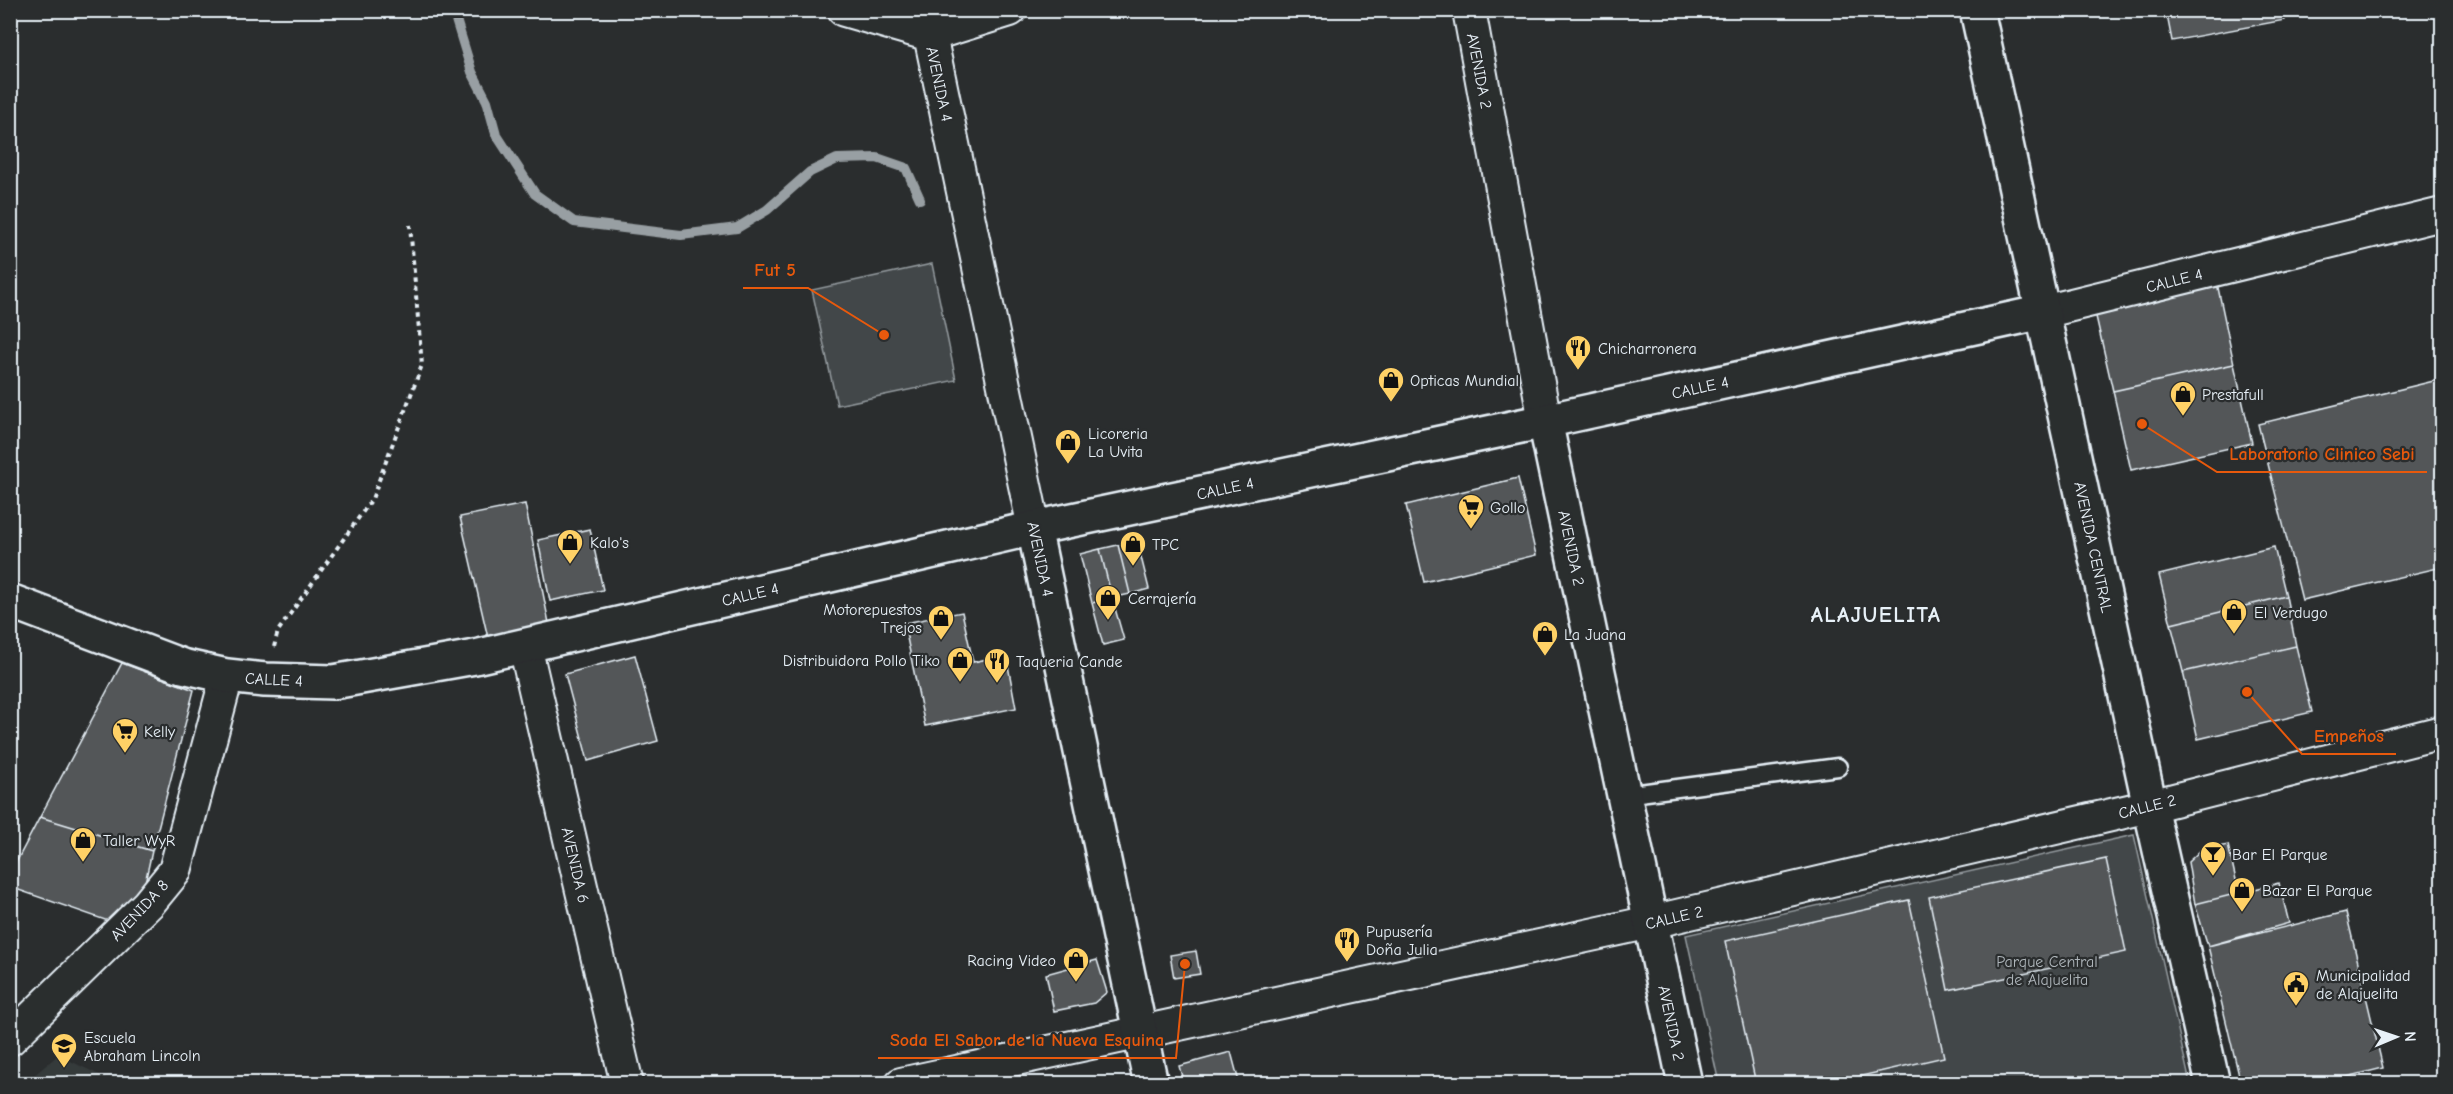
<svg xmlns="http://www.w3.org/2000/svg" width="2453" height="1094" viewBox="0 0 2453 1094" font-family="'Comic Neue',sans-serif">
<rect width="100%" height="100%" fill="#2a2d2e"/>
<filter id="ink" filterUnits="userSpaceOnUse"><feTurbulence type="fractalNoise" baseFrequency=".0167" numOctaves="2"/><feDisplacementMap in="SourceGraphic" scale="12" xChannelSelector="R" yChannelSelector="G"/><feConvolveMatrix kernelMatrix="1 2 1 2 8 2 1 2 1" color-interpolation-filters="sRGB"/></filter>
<g filter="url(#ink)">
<!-- built -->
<path fill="#363a3b" d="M58,1055L116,1083H25Z"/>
<!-- green -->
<path fill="#424648" stroke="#959ca0" stroke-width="1.5" d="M932,264L956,380L837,405L812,290Z
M2134,835L2190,1083H1719L1686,935Z"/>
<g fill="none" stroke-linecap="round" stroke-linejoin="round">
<!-- stream -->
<path stroke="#989fa3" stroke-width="10" d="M453,10L472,72L487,101L496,134L535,194L574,222L681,235L737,228L767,210L810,172L837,159L877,158L906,168L920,199"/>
</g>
<!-- building -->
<path fill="#535759" stroke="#e8f1f8" stroke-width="1.5" d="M2166,10H2283L2285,20L2172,41Z
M2217,283L2234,364L2113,391L2095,312Z
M2234,364L2252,443L2131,470L2113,391Z
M2442,379V567L2302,600L2258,424Z
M1518,478L1536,555L1424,582L1406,505Z
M525,504L549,623L488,638L460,517Z
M590,529L603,590L550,601L538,540Z
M1137,541L1149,589L1130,594L1118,545Z
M1118,545L1130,594L1112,598L1100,549Z
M2274,547L2286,596L2171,624L2159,575Z
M1100,549L1112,598L1092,603L1080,554Z
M2286,596L2296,646L2183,672L2171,624Z
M1112,598L1124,640L1103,645L1092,603Z
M962,612L973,662L1006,655L1016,708L925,726L904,623Z
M2296,646L2312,712L2198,739L2183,672Z
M635,655L658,741L588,761L565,674Z
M122,663L194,690L152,851L40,817Z
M40,817L152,851L144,887L108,921L10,887V874Z
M2228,845L2239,893L2195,904L2188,862L2201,850Z
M2106,859L2126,952L1948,990L1929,897Z
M2279,883L2289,923L2208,946L2195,904Z
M1909,900L1944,1057L1827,1084H1756L1725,941Z
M2346,912L2383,1068L2319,1084H2241L2208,946Z
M1196,951L1200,974L1174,978L1170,955Z
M1097,960L1107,992L1094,1003L1054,1011L1046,974Z
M1231,1052L1239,1082L1184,1084L1179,1066Z"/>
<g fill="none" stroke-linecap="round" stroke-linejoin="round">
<!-- lane casing -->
<g stroke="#e8f1f8" stroke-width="21">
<path id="lane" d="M1624,795L1838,767"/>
</g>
<!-- street casing -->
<g stroke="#e8f1f8" stroke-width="36">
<path id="street" d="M844,10L930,35
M1469,10L1545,421
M930,35L1034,528
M930,35L1010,10
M2043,312L2442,214
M525,646L627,1084
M10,1039L148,904L175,871L227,676
M901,1084L1651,922L2150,806L2442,732"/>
</g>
<!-- secondary casing -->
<g stroke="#e8f1f8" stroke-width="38">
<path id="secondary" d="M1977,10L2150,806L2213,1084
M1545,421L1685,1084
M1034,528L1151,1084
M10,601L182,666L227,676L265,680L333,682L475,657L1034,528L1545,421L2043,312"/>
</g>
<!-- path -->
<path stroke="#e8f1f8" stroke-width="4" stroke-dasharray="4.5 4.5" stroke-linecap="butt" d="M274,647L278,631L372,499L422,365L410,225"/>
<!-- lane -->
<use href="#lane" stroke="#2a2d2e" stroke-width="16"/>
<!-- street -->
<use href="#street" stroke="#2a2d2e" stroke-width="32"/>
<!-- secondary -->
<use href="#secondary" stroke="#2a2d2e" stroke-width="33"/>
</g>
</g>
<!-- icons -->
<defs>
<g id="restaurant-pin" transform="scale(1.35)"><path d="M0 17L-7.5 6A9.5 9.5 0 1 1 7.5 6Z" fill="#ffd166" stroke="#2a2d2e"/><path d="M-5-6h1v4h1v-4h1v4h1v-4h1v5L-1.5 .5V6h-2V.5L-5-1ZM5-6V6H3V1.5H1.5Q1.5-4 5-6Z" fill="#111"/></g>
<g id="shop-pin" transform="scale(1.35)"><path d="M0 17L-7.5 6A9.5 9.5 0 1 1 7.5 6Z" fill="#ffd166" stroke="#2a2d2e"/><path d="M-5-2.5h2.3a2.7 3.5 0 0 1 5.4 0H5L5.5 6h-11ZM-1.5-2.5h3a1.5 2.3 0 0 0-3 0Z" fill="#111"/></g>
<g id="supermarket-pin" transform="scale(1.35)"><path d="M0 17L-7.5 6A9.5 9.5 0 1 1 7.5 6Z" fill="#ffd166" stroke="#2a2d2e"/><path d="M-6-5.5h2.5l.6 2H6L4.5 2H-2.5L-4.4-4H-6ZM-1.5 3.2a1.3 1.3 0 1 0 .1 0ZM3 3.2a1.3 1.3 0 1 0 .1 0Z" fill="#111"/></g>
<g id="bar-pin" transform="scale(1.35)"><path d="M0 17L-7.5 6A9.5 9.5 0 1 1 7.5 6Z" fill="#ffd166" stroke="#2a2d2e"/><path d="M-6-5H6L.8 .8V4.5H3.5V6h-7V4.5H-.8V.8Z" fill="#111"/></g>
<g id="civic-pin" transform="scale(1.35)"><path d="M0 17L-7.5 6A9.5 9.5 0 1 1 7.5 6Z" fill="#ffd166" stroke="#2a2d2e"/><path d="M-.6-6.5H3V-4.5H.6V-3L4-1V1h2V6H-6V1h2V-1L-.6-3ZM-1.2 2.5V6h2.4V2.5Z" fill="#111"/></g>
<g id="school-pin" transform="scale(1.35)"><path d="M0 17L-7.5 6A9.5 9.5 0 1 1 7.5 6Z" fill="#ffd166" stroke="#2a2d2e"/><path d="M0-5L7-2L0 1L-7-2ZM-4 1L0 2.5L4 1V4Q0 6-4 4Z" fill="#111"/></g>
</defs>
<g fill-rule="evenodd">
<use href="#restaurant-pin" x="1578" y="348"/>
<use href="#shop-pin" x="1391" y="380"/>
<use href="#shop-pin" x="2183" y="394"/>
<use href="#shop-pin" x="1068" y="442"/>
<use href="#supermarket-pin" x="1471" y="507"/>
<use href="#shop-pin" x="570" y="542"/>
<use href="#shop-pin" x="1133" y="544"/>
<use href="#shop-pin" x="1108" y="598"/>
<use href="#shop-pin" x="2234" y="612"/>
<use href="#shop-pin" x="941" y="618"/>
<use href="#shop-pin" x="1545" y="634"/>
<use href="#shop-pin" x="960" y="660"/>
<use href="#restaurant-pin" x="997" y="661"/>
<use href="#supermarket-pin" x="125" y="731"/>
<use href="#shop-pin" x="83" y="840"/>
<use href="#bar-pin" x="2213" y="854"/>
<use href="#shop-pin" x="2242" y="890"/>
<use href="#restaurant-pin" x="1347" y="940"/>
<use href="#shop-pin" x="1076" y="960"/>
<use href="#civic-pin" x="2296" y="984"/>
<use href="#school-pin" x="64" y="1046"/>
</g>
<g text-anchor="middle" stroke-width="4.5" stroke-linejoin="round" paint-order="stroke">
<!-- street labels -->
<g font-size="16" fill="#e8f1f8" stroke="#2a2d2e">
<text transform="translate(1480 71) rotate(79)" y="6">AVENIDA 2</text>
<text transform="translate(940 84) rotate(78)" y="6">AVENIDA 4</text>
<text transform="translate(2174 280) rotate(-14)" y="6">CALLE 4</text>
<text transform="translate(1700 387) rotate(-12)" y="6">CALLE 4</text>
<text transform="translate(1225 488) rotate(-12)" y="6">CALLE 4</text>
<text transform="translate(2094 547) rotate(78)" y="6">AVENIDA CENTRAL</text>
<text transform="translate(1572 548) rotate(78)" y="6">AVENIDA 2</text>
<text transform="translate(1041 559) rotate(78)" y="6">AVENIDA 4</text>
<text transform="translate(750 594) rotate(-13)" y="6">CALLE 4</text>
<text transform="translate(274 679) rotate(3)" y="6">CALLE 4</text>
<text transform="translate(2147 806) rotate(-14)" y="6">CALLE 2</text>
<text transform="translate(576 865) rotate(77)" y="6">AVENIDA 6</text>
<text transform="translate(139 910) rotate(-47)" y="6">AVENIDA 8</text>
<text transform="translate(1674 917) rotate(-13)" y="6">CALLE 2</text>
<text transform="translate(1672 1023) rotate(78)" y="6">AVENIDA 2</text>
</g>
<!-- poi labels -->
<g font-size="16" fill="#e8f1f8" stroke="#2a2d2e" text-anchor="start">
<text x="1598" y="354">Chicharronera</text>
<text x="1410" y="386">Opticas Mundial</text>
<text x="2202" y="400">Prestafull</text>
<text x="1088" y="439">Licoreria<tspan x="1088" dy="18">La Uvita</tspan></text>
<text x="1490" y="513">Gollo</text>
<text x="590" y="548">Kalo's</text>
<text x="1152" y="550">TPC</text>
<text x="1128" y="604">Cerrajería</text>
<text x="922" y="615" text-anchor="end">Motorepuestos<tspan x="922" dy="18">Trejos</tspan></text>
<text x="2254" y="618">El Verdugo</text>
<text x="1564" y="640">La Juana</text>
<text x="940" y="666" text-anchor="end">Distribuidora Pollo Tiko</text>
<text x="1016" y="667">Taqueria Cande</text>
<text x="144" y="737">Kelly</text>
<text x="103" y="846">Taller WyR</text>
<text x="2232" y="860">Bar El Parque</text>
<text x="2262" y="896">Bazar El Parque</text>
<text x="1366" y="937">Pupusería<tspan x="1366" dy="18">Doña Julia</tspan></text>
<text x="1056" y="966" text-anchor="end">Racing Video</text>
<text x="2316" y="981">Municipalidad<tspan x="2316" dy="18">de Alajuelita</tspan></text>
<text x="84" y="1043">Escuela<tspan x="84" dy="18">Abraham Lincoln</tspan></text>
</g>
<!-- park labels -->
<g font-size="16" fill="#aeb5ba" stroke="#2a2d2e">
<text x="2047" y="967">Parque Central<tspan x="2047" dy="18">de Alajuelita</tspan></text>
</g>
<!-- district labels -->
<g font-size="22" font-weight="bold" letter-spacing="1.5" fill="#e8f1f8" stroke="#2a2d2e">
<text x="1876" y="622">ALAJUELITA</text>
</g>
</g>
<!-- callouts -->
<path fill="none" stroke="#e8590c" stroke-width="2" d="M884 335L808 288H743M2142 424L2217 472H2427M2247 692L2302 754H2396M1185 964L1176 1058H878"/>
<g fill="#e8590c" stroke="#2a2d2e" stroke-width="2">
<circle cx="884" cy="335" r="6"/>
<circle cx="2142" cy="424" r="6"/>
<circle cx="2247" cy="692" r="6"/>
<circle cx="1185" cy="964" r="6"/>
</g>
<g font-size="18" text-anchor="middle" font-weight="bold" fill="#e8590c" stroke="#2a2d2e" stroke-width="4.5" stroke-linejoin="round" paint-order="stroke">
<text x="775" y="276">Fut 5</text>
<text x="2322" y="460">Laboratorio Clinico Sebi</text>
<text x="2349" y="742">Empeños</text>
<text x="1027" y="1046">Soda El Sabor de la Nueva Esquina</text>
</g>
<!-- margin -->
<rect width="2453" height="1094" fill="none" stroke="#2a2d2e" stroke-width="36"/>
<rect x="18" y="18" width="2417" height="1058" fill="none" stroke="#e8f1f8" stroke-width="2" filter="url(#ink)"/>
<!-- north arrow -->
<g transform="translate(2396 1037) rotate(88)" stroke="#2a2d2e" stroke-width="4.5" paint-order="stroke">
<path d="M0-4.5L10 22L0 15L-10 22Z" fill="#e8f1f8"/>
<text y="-9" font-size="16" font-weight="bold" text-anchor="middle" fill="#e8f1f8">N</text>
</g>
</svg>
